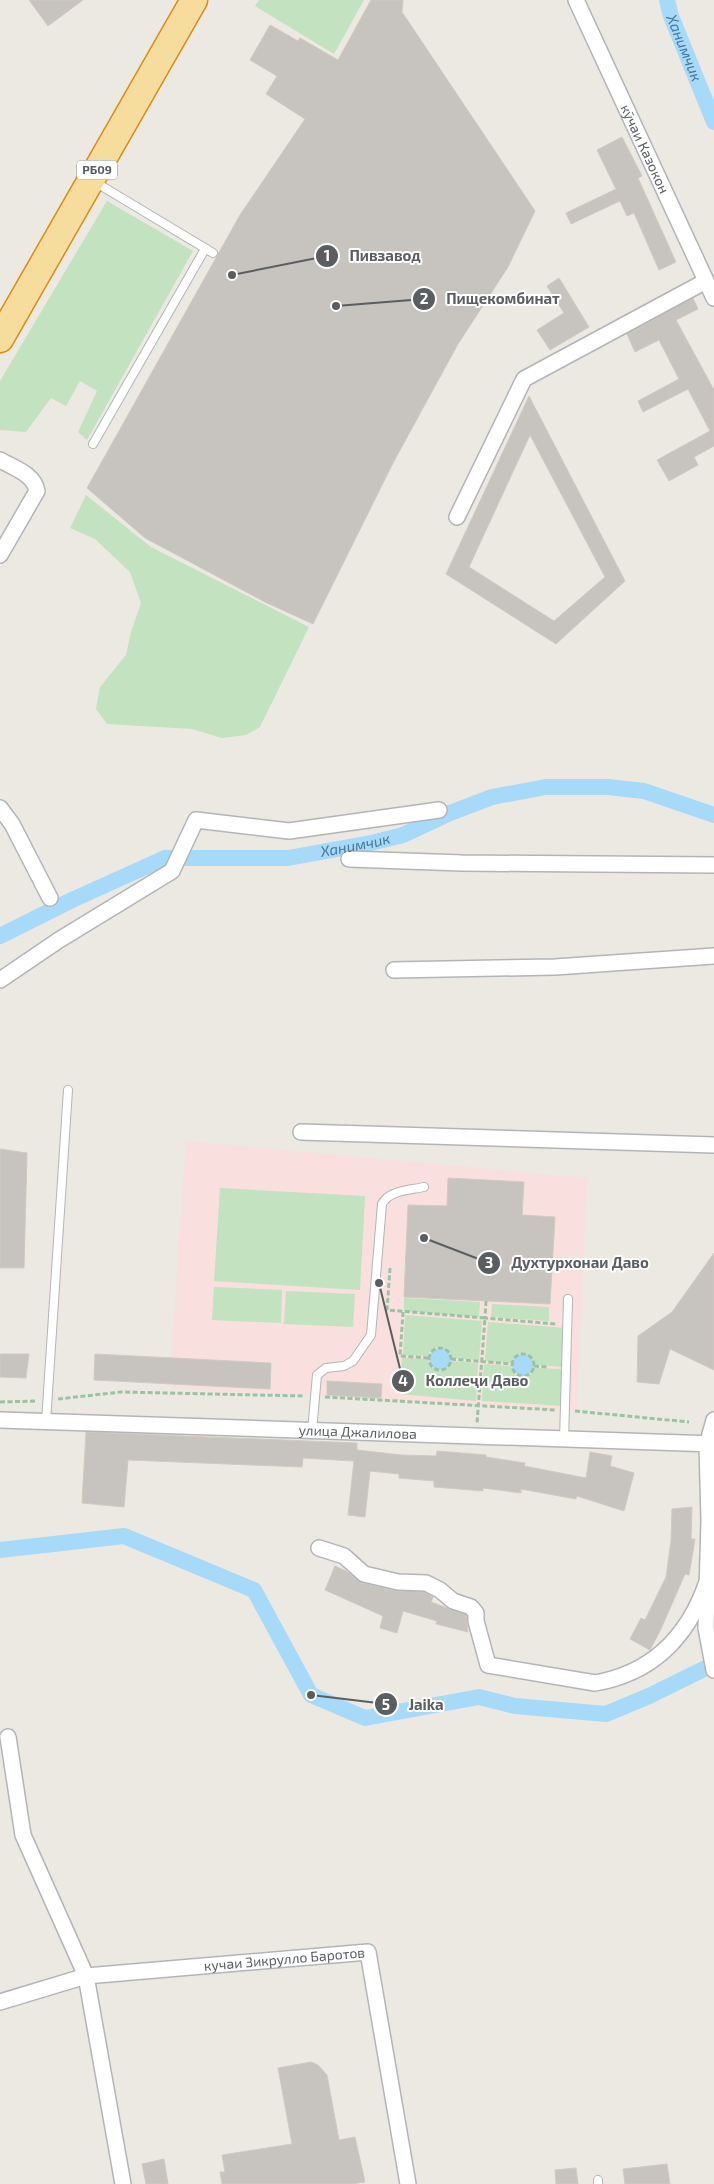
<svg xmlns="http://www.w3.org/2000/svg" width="714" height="2184" viewBox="0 0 714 2184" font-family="'Exo 2',sans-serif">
<rect width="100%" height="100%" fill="#ece9e2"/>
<!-- medical -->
<path fill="#f9dfde" d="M186,1141L587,1178L577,1411L169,1388Z"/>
<!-- green -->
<path fill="#c2e2c0" d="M259,0H364L334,54L255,6Z
M107,201L193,251L87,440L78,432L97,391L80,381L66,406L51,398L26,432L0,430V381Z
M86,495L151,547L309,627L260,727L246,735L222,738L192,729L107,724L96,709L100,687L126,655L131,632L141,603L130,572L95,539L70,528Z
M220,1188L365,1196L360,1290L214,1281Z
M214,1287L282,1290L281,1323L212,1320Z
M286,1291L355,1294L353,1327L284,1324Z
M404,1298L480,1302L479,1317L404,1311Z
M492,1304L549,1307V1321L491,1317Z
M405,1315L482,1321L479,1360L452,1358C447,1345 434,1343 427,1356L403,1355Z
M488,1322L566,1328L564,1367L536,1365L531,1357L524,1353L516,1355L511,1363L485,1361Z
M402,1358L427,1359L431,1367L438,1371L446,1369L452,1361L478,1363L476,1401L400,1394Z
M484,1364L511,1366L514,1374L522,1377L530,1375L535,1368L564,1369L563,1406L482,1401Z"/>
<!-- water -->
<path fill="#a6daf8" d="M429 1359a11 11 0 1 1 22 0a11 11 0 1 1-22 0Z
M512 1365a11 11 0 1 1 22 0a11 11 0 1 1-22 0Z"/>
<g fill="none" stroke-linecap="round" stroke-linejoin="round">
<!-- canal -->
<g stroke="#a6daf8" stroke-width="16">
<path id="s1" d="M667,0L671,16L714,122"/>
<path id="s2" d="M0,936L72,900L165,858H288L371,843L403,835L450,813L492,797L546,787H608L644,791L714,815"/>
<path d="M0,1550L124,1536L254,1590L311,1695L365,1718L479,1697L515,1706L606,1714L649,1696L714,1664"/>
</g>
</g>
<!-- building -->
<path fill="#c7c3be" stroke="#d0cac1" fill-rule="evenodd" d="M29,0H83L48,26Z
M371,0H403L402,12L535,211L508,267L458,344L393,463L313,624L265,602L145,538L87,488L240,215L305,119L266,94L277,76L250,60L270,25L298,41L300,38L338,60Z
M622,137L642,176L638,178L676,262L659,270L634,213L627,216L620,201L571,224L566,213L616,189L597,150Z
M559,278L589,327L550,350L537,330L564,313L547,286Z
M693,298L698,309L676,320L714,390V446L694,457L698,465L669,481L657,460L710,431L688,389L643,412L638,401L679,379L659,340L635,352L627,334Z
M529,396L625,581L556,644L446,574ZM530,435L605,577L554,621L469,567Z
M0,1149L27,1153L24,1268H0Z
M448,1178L524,1182L522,1215L555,1217L550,1304L404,1297L408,1205L447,1206Z
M714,1253V1370L670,1349L659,1384L637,1382L638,1336L672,1312Z
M0,1354H29L26,1378L0,1377Z
M95,1354L271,1363L270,1389L94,1380Z
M327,1381L382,1384L381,1398L327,1395Z
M86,1432L357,1443V1450L401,1455L436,1456L437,1451L486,1455V1457L525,1463L524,1466L586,1478L590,1452L612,1456L610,1466L634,1473L624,1511L577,1496L576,1499L521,1489V1493L483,1488V1491L434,1487V1481L399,1478V1474L370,1471L365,1517L348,1515L354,1461L303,1458L302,1467L128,1460L124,1507L82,1503Z
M692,1507L691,1539H695L689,1575L685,1574L661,1629L650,1650L630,1639L641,1618L645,1620L666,1577L671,1541L672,1509Z
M335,1566L346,1571L362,1583L396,1591L424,1592L433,1597L431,1602L466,1615L468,1632L436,1624L437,1621L403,1611L397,1633L380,1628L383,1616L325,1590Z
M311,2062L318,2065L327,2075L339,2140L355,2137L365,2182L351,2184H222L220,2172H225L222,2155L292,2144L278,2068Z
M164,2159L168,2184H146L142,2164Z
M667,2164L670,2184H625L623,2169Z
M576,2168L578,2184H556L555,2170Z"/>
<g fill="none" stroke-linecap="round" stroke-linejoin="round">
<!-- service casing -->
<g stroke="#b2b5b8" stroke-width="10">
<path id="service" d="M95,182L213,253
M93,444L205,249
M46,1422L68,1090
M312,1431L317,1375L326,1368L344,1366L353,1361L371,1335L382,1204C389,1190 411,1190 424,1187
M564,1440L568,1299
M598,2180V2184"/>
</g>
<!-- minor casing -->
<g stroke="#b2b5b8" stroke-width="18">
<g id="minor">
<path id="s3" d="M576,0L714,298"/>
<path d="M0,460C14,468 34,474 37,491L0,555"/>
<path d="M457,517L524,379L706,281"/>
<path d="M0,808L12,824L50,898"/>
<path d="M349,859L462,863L714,865"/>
<path d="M394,970L555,967L714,956"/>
<path d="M0,980L59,940L172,871L196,820L289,831L439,810"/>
<path d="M301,1132L714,1145"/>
<path id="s4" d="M0,1420L714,1444"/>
<path d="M714,1420L707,1445L709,1521L706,1628L714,1670"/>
<path d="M319,1548L344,1556L364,1574L398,1582L426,1583L440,1590L453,1601L471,1607L476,1613V1621L488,1665L595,1683C653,1673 688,1637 707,1582"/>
<path d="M8,1737L23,1835L86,1976L123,2184"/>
<path id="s5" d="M0,2002L86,1976L368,1952L408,2184"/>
</g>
</g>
<!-- trunk casing -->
<g stroke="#dc8d11" stroke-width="29">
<path id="trunk" d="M0,339L194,0"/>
</g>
<!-- path -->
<path stroke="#9ac3a2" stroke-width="3" stroke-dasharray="5 2.5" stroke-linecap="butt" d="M390,1268L387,1310L485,1318L477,1423
M486,1301L485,1318L556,1324
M403,1312L400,1356L429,1358
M429 1359a11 11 0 1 1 22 0a11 11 0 1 1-22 0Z
M512 1365a11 11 0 1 1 22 0a11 11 0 1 1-22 0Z
M451,1359L512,1364
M534,1366L547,1367
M325,1397L556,1410
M58,1399L121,1392L304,1396
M0,1402L37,1401
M575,1411L689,1422"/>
<!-- service -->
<use href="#service" stroke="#fff" stroke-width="8"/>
<!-- minor -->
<use href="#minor" stroke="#fff" stroke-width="15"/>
<!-- trunk -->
<use href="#trunk" stroke="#f6dc9d" stroke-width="26"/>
</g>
<g text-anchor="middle" stroke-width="4" stroke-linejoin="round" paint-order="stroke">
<!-- shield labels -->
<rect fill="#fff" stroke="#8c8e90" stroke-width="1" x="77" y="160.5" width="40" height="19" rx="4"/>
<g font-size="12" font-weight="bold" fill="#5a5e61">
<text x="97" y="174">РБ09</text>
</g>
<!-- street labels -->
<g font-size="14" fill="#5a5e61" stroke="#fff">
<text dy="5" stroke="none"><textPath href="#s3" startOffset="164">кӯчаи Казокон</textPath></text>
<text dy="5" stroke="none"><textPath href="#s4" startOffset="358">улица Джалилова</textPath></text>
<text dy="5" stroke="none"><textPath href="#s5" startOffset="289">кучаи Зикрулло Баротов</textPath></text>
</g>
<!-- water labels -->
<g font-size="15" font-style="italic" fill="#4277a0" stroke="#fff">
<text dy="5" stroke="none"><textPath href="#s1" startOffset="51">Ханимчик</textPath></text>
<text dy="5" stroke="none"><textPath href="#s2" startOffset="374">Ханимчик</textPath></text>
</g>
</g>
<!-- callouts -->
<path fill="none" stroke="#5a5e61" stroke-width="2" d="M232 275L327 256M336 306L424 299M424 1238L489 1263M379 1283L403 1381M311 1695L386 1704"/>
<g fill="#5a5e61" stroke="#fff" stroke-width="2">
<circle cx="232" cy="275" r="5"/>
<circle cx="336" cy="306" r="5"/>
<circle cx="424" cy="1238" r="5"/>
<circle cx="379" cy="1283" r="5"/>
<circle cx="311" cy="1695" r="5"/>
<circle cx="327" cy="256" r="12"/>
<circle cx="424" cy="299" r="12"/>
<circle cx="489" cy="1263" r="12"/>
<circle cx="403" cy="1381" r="12"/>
<circle cx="386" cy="1704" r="12"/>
</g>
<g font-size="15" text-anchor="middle" font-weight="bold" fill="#fff">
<text x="327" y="261">1</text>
<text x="424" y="304">2</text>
<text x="489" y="1268">3</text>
<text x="403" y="1386">4</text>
<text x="386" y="1710">5</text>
</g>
<g font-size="15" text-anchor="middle" font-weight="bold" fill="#5a5e61" stroke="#fff" stroke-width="4" stroke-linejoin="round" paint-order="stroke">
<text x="385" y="261">Пивзавод</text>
<text x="503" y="304">Пищекомбинат</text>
<text x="580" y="1268">Духтурхонаи Даво</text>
<text x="477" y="1386">Коллеҷи Даво</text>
<text x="426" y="1710">Jaika</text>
</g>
</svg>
